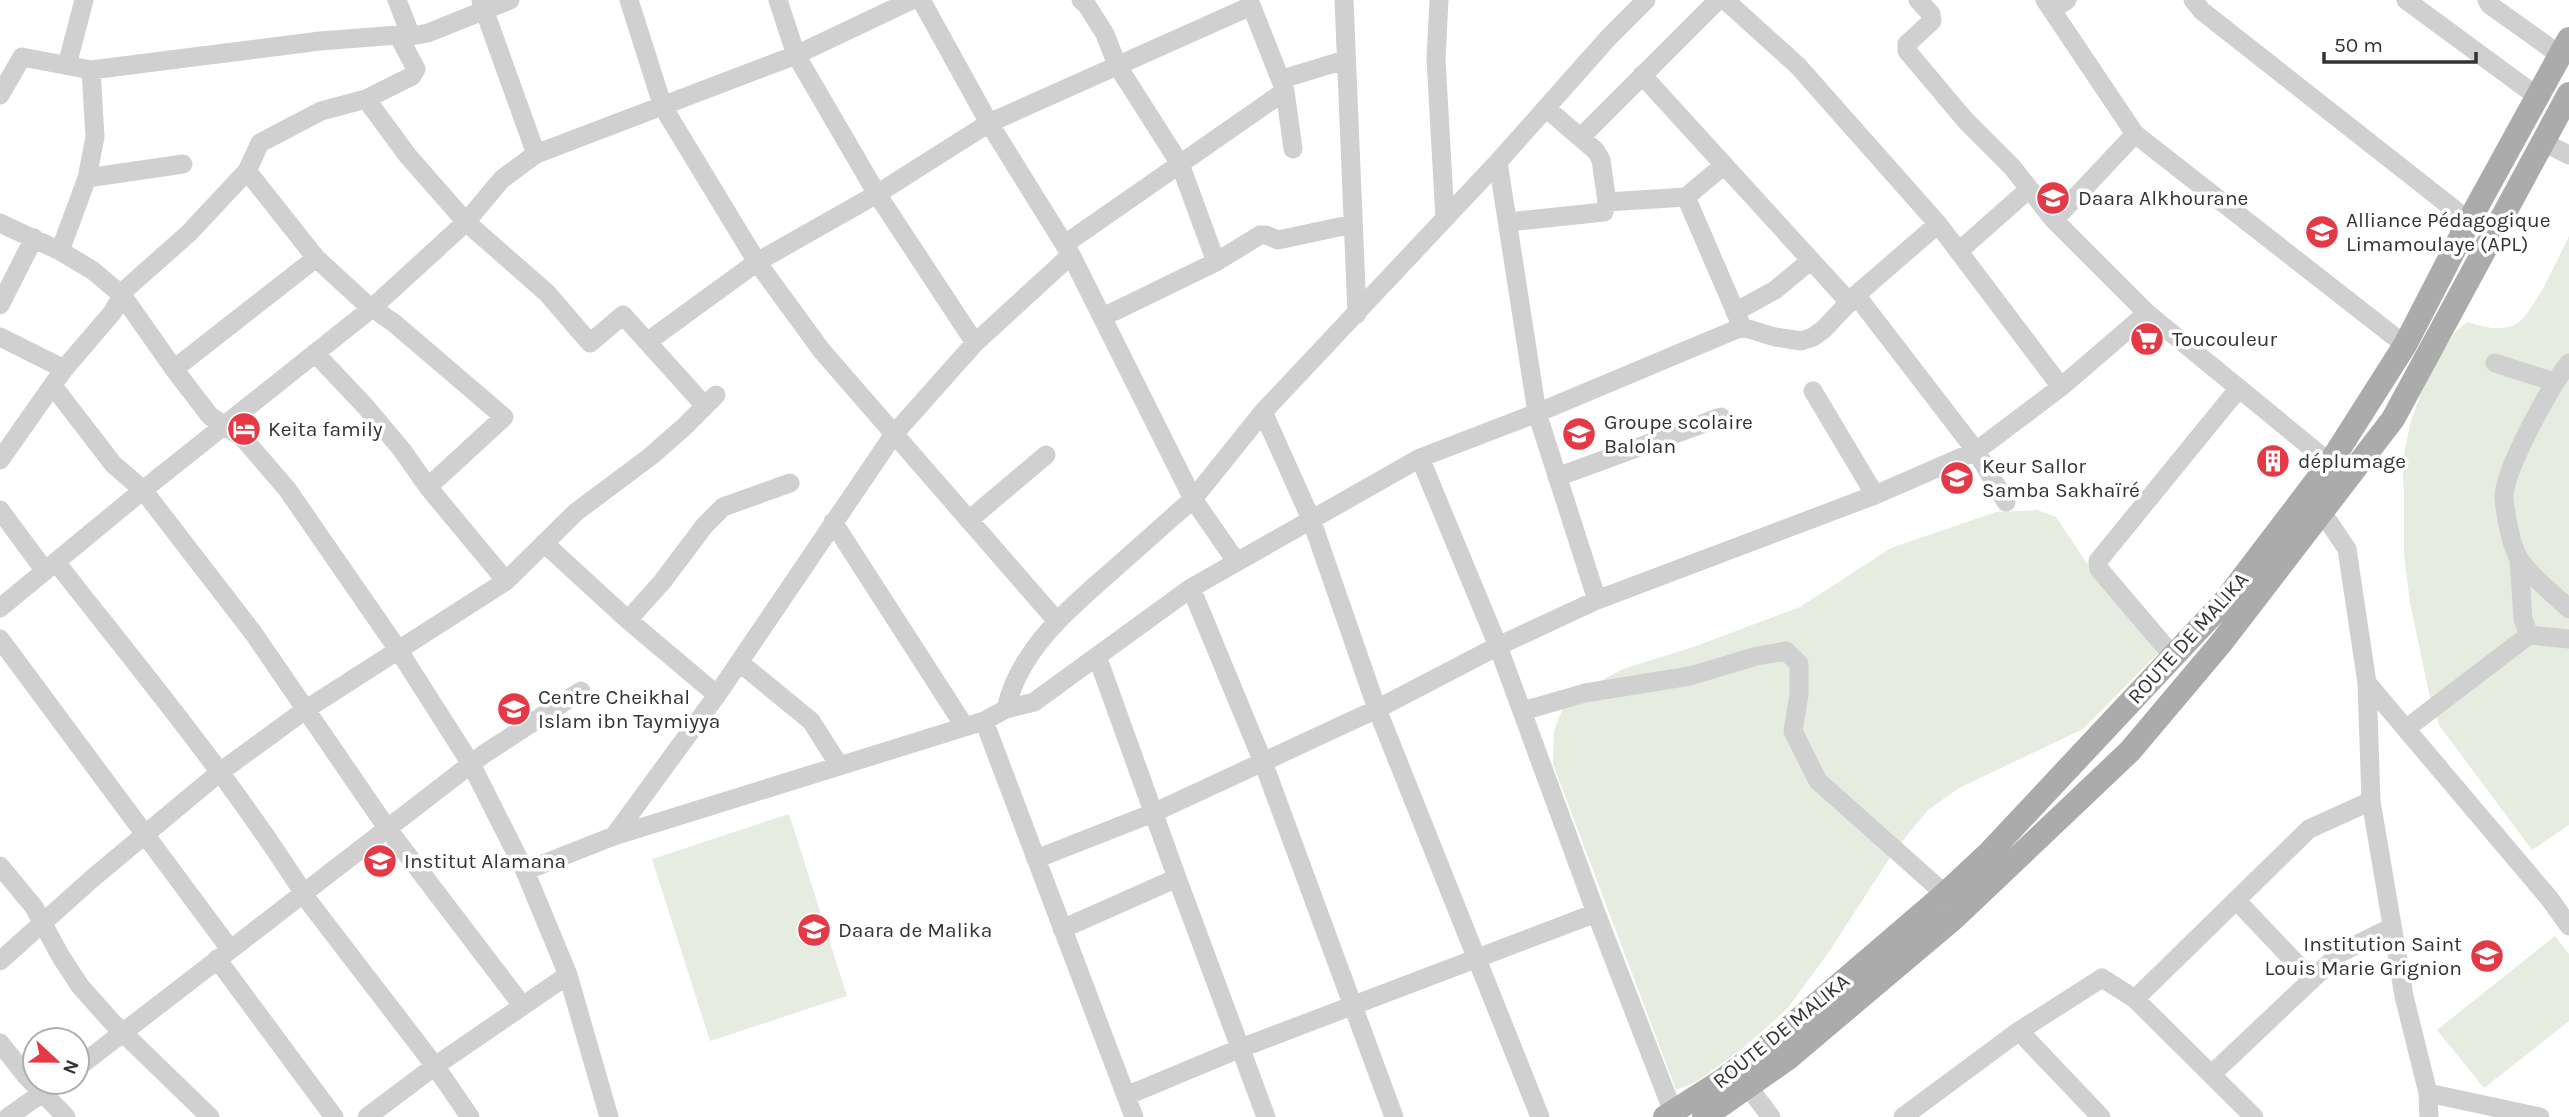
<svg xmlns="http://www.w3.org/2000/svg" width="2569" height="1117" viewBox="0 0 2569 1117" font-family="Karla,sans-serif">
<rect width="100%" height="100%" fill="#fff"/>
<!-- green -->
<path fill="#e6ecdf" d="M2569,236V825L2532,850L2439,725L2429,693L2410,603L2404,555V492L2402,463L2411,421L2427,376L2456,331L2468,322C2483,327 2501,332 2516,324C2532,316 2560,255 2569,236Z
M2037,510L2056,517L2086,562L2119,593L2161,650L2083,729L1959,788L1928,810L1895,850L1828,953L1787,1009L1742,1049L1696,1082L1676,1090L1553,764L1554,731L1562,710L1578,693L1623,669L1696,646L1800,607L1891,548L1996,512Z
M789,814L847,996L710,1041L652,859Z
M2555,936L2569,954V1021L2484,1088L2437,1030Z"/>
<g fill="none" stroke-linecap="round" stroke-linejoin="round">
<!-- minor -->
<path stroke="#d0d0d0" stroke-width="19" d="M397,0L411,36
M629,0L663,107L757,262L822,351L1056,620
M778,0L796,55L877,194L975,343
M921,0L989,123L1071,255L1193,499L1263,412L1498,162L1609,37L1646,0
M1081,0L1086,4L1105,34L1117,65L1180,164L1216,262
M1249,0L1285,91L1293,149
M1344,0L1357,314
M1439,0L1436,59L1445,218
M1725,0L1798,66L1938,224L2061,387
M1918,0L1931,14L1932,21L1907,44V51L1966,121L2012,167L2054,220L2147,313L2330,463
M2045,0L2135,134L2405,345
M2193,0L2202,11L2469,221
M2406,0L2538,97
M2487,0L2490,5L2560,55
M481,1L536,154
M2052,10L2067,0
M398,35L416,69L412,76L366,99L321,111L260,143L247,171L316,258L365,303L394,323L504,417L428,487
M67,65L84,0
M1642,75L1850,303
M1282,79L1345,60
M0,95L22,57L91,70L320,41L398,35L411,36L428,33L510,0
M366,99L408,156L466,222L547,293L590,343L623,315L705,406
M1546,108L1596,151L1601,160L1607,202
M1581,137L1718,0
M2543,142L2569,155
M1498,162L1537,413L1597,600
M87,178L183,164
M2054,220L2135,134
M1508,222L1604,212L1607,202L1686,197L1724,165
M0,223L60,251L92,270L122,295L174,369L210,416L243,438L287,489L399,651L471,764L525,871L568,975L609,1117
M1065,244L1285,91
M60,251L87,178L95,137L91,70
M1959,251L2029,189
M1856,295L1976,451L2006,502
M0,305L34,238
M1735,312L1775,290L1810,261
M1103,317L1216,262L1260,235H1266L1278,240L1353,224
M1742,327L1775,337L1801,341L1813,337L1824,329L1856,295L1938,224
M0,337L64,369
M647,342L757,262L877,194L989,123L1251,6
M315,353L365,406L402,450L428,487L506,581
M2495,363L2554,382
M2569,363C2551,385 2504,470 2504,497C2505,512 2511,548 2520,560C2532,578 2553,593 2569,609
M174,369L316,258
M53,386L113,464L143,490L254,634L387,828L522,1005
M1813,391L1875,495
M1263,412L1311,519L1377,709L1540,1117
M1420,458L1498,646L1596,913L1673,1112
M0,460L64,369L112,313L127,288L189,233L247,171
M1557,477L1721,417
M0,510L45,571
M2322,512L2347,549L2367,683L2371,801L2404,996L2428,1093L2429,1117
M969,520L1046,455
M833,522L965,727
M544,543L628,620L717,695
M2519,559L2523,619L2529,635
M56,562C143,673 234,782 309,902L435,1066L470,1117
M1191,588L1263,762L1394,1117
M0,608L143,490L372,308L466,222L502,179L536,154L796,55L912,0
M628,620L662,582L705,525L723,507L790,483
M0,639L230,949
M1097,656L1177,878L1266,1117
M2173,656L2099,569L2098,561L2239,388
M739,662L811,721L839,765
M2367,683L2549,898L2569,926
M1006,709C1019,649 1070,608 1113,570C1140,546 1166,523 1193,499L1236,561
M1523,711L1585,693L1690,676L1757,656L1786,651L1799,664V695L1793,731L1818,781L1945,894
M984,721L1134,1117
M2407,728L2529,635L2569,639
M614,836L717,695L894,434L975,343L1071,255
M1036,859L1153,813L1377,709L1498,646L1597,600L1875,495L1976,451L2061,387L2147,313
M0,866L34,907L61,957L80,986L113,1023L210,1117
M525,871L614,836L984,721L1006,709L1034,702L1191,588L1420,458L1537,413L1742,327L1686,197
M2236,900L2312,980
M1062,929L1177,878
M217,959L334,1117
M0,961L94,877L220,772L305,710L506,581L576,512L651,456L684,427L716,395
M2135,999L2309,829L2371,801
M2019,1031L2101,1117
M0,1043L27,1077L66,1117
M77,1068L484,754L581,691
M2212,1074L2340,953L2392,927
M1749,1088L1771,1117
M2428,1093L2540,1117
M1126,1096L1241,1048L1596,913
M8,1117L58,1082
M367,1117L435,1066L568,975
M1903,1117L2019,1031L2102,978L2135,999L2254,1117"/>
<!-- major -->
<path stroke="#ababab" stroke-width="24" d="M1665,1117L1723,1080L1776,1039L1945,894L1989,853L2225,601L2330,463L2405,345L2469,221L2569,39
M1704,1117L1787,1059L1954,918L2130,751L2221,643L2393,419L2569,94"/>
</g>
<!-- icons -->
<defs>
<g id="school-disc" transform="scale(1.75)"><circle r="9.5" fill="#e63946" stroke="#fff"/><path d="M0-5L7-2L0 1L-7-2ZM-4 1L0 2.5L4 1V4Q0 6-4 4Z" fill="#fff"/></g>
<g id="supermarket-disc" transform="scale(1.75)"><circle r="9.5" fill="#e63946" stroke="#fff"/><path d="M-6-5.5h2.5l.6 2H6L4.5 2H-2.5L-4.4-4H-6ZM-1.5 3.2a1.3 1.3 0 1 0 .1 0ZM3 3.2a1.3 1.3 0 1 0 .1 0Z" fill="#fff"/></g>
<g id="hotel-disc" transform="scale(1.75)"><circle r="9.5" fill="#e63946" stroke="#fff"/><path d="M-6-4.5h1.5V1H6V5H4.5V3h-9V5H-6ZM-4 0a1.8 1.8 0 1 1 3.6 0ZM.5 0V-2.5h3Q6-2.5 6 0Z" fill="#fff"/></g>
<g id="building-disc" transform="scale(1.75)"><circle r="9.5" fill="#e63946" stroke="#fff"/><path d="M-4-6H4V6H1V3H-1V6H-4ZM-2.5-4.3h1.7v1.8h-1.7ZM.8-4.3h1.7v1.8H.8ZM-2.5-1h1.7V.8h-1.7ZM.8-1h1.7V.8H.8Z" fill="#fff"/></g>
</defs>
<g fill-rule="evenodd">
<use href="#school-disc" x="2053" y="198"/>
<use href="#school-disc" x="2322" y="232"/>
<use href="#supermarket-disc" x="2147" y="339"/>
<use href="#hotel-disc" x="244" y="429"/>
<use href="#school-disc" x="1579" y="434"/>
<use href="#building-disc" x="2273" y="461"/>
<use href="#school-disc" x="1957" y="478"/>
<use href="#school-disc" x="514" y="709"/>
<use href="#school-disc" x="380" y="861"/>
<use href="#school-disc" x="814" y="930"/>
<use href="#school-disc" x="2487" y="956"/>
</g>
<g text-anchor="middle" stroke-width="7" stroke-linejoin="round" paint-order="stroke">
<!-- poi labels -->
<g font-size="21" fill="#333" stroke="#fff" text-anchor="start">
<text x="2078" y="205">Daara Alkhourane</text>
<text x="2346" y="227">Alliance Pédagogique<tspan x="2346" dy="24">Limamoulaye (APL)</tspan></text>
<text x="2172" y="346">Toucouleur</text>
<text x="1604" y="429">Groupe scolaire<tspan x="1604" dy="24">Balolan</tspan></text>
<text x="268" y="436">Keita family</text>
<text x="2298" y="468">déplumage</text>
<text x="1982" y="473">Keur Sallor<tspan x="1982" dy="24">Samba Sakhaïré</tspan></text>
<text x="538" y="704">Centre Cheikhal<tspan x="538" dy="24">Islam ibn Taymiyya</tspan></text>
<text x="404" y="868">Institut Alamana</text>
<text x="838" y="937">Daara de Malika</text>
<text x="2462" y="951" text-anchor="end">Institution Saint<tspan x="2462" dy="24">Louis Marie Grignion</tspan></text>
</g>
<!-- street labels -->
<g font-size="21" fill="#333" stroke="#fff">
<text transform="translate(2188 638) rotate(-48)" y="7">ROUTE DE MALIKA</text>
<text transform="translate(1781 1031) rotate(-39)" y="7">ROUTE DE MALIKA</text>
</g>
</g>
<!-- north arrow -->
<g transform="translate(56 1061) rotate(112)"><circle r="33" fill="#ffffff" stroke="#adadad" stroke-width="2"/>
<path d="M0-5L12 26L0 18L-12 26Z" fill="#e63946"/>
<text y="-10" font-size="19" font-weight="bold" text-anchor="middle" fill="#333333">N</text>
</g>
<!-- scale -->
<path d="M2324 52v10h152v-10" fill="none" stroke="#333333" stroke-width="3.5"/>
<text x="2334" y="52" font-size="21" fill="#333333" stroke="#ffffff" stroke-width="5" paint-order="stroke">50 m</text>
</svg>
